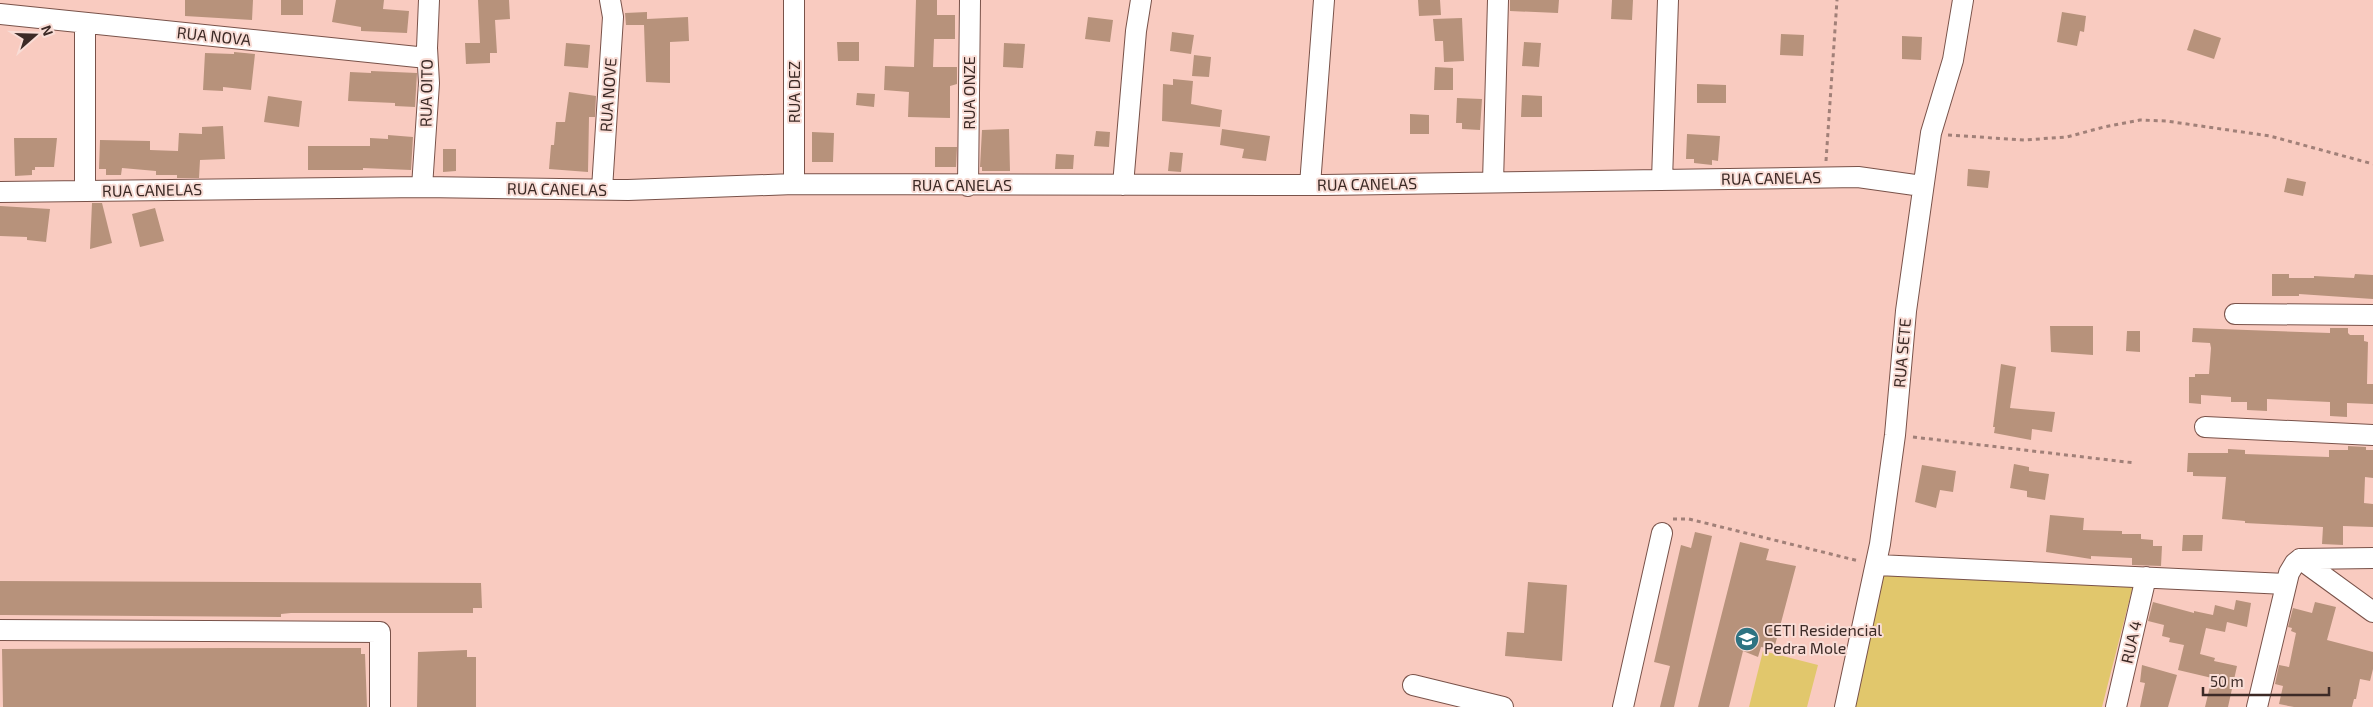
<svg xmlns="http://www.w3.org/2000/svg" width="2373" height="707" viewBox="0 0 2373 707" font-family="'Exo 2',sans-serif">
<rect width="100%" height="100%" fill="#f9cbc0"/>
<!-- green -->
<path fill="#e1c76c" d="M1883,575L2134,582L2102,707H1852Z
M1763,651L1818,665L1807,707H1749Z"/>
<!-- building -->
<path fill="#b7927b" d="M185,0H253L252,20L185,16Z
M281,0H303V15H281Z
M336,0H384L383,9L409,11L407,33L361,31V27L332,22Z
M478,0H509L510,19L495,20L497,53H490V63L466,64L465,43H480Z
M916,0H937V15H955V39H934L933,67H957V84L950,86V118L908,117L909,92L884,90L885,66L914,67Z
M1418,0H1440L1441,15L1419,16Z
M1510,0H1559L1558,13L1510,11Z
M1612,0H1633L1632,20L1611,19Z
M647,12V19L688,17L689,41L670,42V83L646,82L644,25H626L625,13Z
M2062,12L2086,16L2084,32L2080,31L2077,46L2057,42Z
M1088,17L1113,20L1110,42L1085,39Z
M1462,18L1464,61L1444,62L1443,41H1435L1433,19Z
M2194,29L2221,38L2214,59L2187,50Z
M1172,32L1194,35L1191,54L1170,51Z
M1781,34L1804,35L1803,56L1780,55Z
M1902,36L1922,37L1921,60L1902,59Z
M837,42H859V61H838Z
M1524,42L1541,43L1539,67L1522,66Z
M566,43L590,45L588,68L564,66Z
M1004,43L1025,44L1023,68L1003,67Z
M234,52L255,54L251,90L223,87V91L203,90L205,53L234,54Z
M1194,55L1211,57L1209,77L1192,76Z
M1435,67L1453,68V90H1434Z
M371,71L417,73L415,107L395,106V103L348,101L350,72L371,73Z
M1173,79L1193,81L1191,104L1222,110L1220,127L1162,121L1163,84L1173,85Z
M1697,84L1726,85V103H1697Z
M569,92L596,96L595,117H589L588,172L549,169L551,145H554L556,122H565Z
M857,93L875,94L874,107L856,105Z
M1522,95L1542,96V117H1521Z
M268,96L302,101L299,127L264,122Z
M1457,98L1482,99L1480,130L1462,129V123H1456Z
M1410,114L1429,115V134H1410Z
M223,126L225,159L200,160L199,178H177V175H156V171L122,168L121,175H106V169H99L100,140L150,141V150L178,151L179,133L202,134V127Z
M1009,129L1010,171H982V167H980L982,130Z
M1222,129L1270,136L1266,161L1242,158L1244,149L1220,145Z
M1096,131L1110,132L1109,147L1094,146Z
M812,132L834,133L833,162H812Z
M1687,134L1720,136L1718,161L1712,160V165L1694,163V159H1686Z
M388,135L413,137L411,170L363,168V170H308V146H370V138L388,139Z
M14,138H57L54,167H35V170H32V175L15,176Z
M935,147H957L956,167H935Z
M443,149H456V171L443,172Z
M1170,152L1183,153L1181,172L1168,171Z
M1056,154L1074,155L1073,169H1055Z
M1968,169L1990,171L1988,188L1967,186Z
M2287,178L2306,182L2303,196L2284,192Z
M92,203H102L112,243L90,249Z
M0,206L50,209L46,242L27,240V237L0,236Z
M155,208L164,241L140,247L132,214Z
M2272,274H2289V278H2314V276L2354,278L2355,274L2373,275V299L2299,294V296H2272Z
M2050,326H2093V355L2051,352Z
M2193,328L2330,333V328H2348V333L2350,335H2364V341L2368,342L2367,384H2373V404L2347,403V417L2330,416V402L2267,399V411L2247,410V402H2231V397L2201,395V404L2189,403V377H2195V374H2209L2211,348L2210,343L2192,342Z
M2127,331H2140V352L2126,351Z
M2001,364L2016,367L2010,408L2055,412L2052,432L2032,429L2031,440L1994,433L1995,427H1993Z
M2348,446L2366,447V450H2373V478L2365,477L2364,503L2373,504V527L2343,526V545L2322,544L2323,527L2245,523V521L2222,519L2226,477L2193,476V472H2187L2188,453H2228V449L2245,450V454L2329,457V450H2348Z
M2014,464L2029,467V471L2049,474L2045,500L2027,497V491L2010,488Z
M1922,465L1956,471L1953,492L1940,490L1936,508L1915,502Z
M2050,515L2084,518L2083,530L2122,531V534H2141V539L2153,540V546H2162L2161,566L2132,565V558L2091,556V559L2046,552Z
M1695,532L1712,536L1674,707H1660L1670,666L1654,662L1681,545L1691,548Z
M2183,535H2203L2202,551H2182Z
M1740,542L1769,549L1766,560L1796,566L1774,649L1761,647L1758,657L1743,651L1729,707H1698Z
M0,581L481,583L482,608H473V613H291L281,614V617L6,615H0Z
M1528,582L1567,585L1562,661L1505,656L1507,632L1524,633Z
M2236,600L2251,603L2247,627L2227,622L2225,632L2206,628L2200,654L2215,658L2214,661L2237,666L2228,707H2205L2212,678L2178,670L2184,645L2169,642L2170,638L2162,636L2164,625L2148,621L2153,602L2194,613V611L2213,615L2215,605L2234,610Z
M2315,602L2336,607L2327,640L2373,652V669L2370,681L2360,679L2356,699H2354L2352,707H2294L2279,704L2283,686L2275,684L2279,665L2289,667L2296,633L2291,631L2292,628L2288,627L2293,608L2312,613Z
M234,648H361V654H365L367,707H3L2,649Z
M467,650V657H476V707H417L418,652Z
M2142,665L2177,675L2168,707H2140L2145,683L2140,682Z"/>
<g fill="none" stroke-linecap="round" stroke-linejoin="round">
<!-- minor casing -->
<g stroke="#795249" stroke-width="22">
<path id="minor" d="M0,14L427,58
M85,23V191
M1662,180L1668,0
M1493,182L1498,0
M794,184V0
M1123,185L1136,31L1141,0
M1310,185L1324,0
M968,186L970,0
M422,187L429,83L427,48L429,0
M602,189L613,17L610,0
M0,192L422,187L628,190L794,184L1324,185L1858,177L1922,186
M2235,314L2373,315
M2205,427L2373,435
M2300,559L2373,612
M2300,559L2373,558
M1877,565L2286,584
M0,630L380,632V707
M1413,685L1503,707
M1623,707L1662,533
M1845,707L1880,544L1895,435L1906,311L1931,133L1953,60L1963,0
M2116,707L2146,577
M2257,707L2289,573L2295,563L2300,559"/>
</g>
<!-- path -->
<path stroke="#a18078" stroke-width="3" stroke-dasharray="4 4" stroke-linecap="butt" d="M1948,135L2024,140L2067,137L2104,127L2140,120L2166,121L2270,136L2373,164
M1826,161L1837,0
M1913,437L2135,463
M1673,519H1689L1859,561"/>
<!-- minor -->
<use href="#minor" stroke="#fff" stroke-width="20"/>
</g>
<!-- icons -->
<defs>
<g id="school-disc" transform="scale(1.25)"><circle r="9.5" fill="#2e7382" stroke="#f9ddd6"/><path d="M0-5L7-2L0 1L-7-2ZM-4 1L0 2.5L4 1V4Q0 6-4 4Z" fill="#fff"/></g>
</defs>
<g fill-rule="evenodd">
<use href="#school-disc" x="1747" y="639"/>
</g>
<g text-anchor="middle" stroke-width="4" stroke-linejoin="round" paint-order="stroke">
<!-- street labels -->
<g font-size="16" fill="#3c2a26" stroke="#f9ddd6">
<text transform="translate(214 36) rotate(6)" y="6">RUA NOVA</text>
<text transform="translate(794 92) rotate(-90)" y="6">RUA DEZ</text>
<text transform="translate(426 93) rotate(-89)" y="6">RUA OITO</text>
<text transform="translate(969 93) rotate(-90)" y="6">RUA ONZE</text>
<text transform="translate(608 95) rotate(-86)" y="6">RUA NOVE</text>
<text transform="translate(1771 178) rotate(-1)" y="6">RUA CANELAS</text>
<text transform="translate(1367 184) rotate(-1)" y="6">RUA CANELAS</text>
<text x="962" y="191">RUA CANELAS</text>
<text transform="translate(557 189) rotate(1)" y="6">RUA CANELAS</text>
<text transform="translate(152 190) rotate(-1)" y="6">RUA CANELAS</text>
<text transform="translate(1902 353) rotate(-85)" y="6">RUA SETE</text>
<text transform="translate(2131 642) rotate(-77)" y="6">RUA 4</text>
</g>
<!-- poi labels -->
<g font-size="16" fill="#3c2a26" stroke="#f9ddd6" text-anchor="start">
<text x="1764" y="636">CETI Residencial<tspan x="1764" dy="18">Pedra Mole</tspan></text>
</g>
</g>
<!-- north arrow -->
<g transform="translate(35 35) rotate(70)" stroke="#f9ddd6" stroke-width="4" paint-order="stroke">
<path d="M0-4L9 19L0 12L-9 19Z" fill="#3c2a26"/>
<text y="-8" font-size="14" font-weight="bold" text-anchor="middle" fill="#3c2a26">N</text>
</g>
<!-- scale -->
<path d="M2203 687v8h126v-8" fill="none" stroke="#3c2a26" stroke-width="2.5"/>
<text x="2210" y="687" font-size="15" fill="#3c2a26" stroke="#f9ddd6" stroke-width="4" paint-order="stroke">50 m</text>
</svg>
